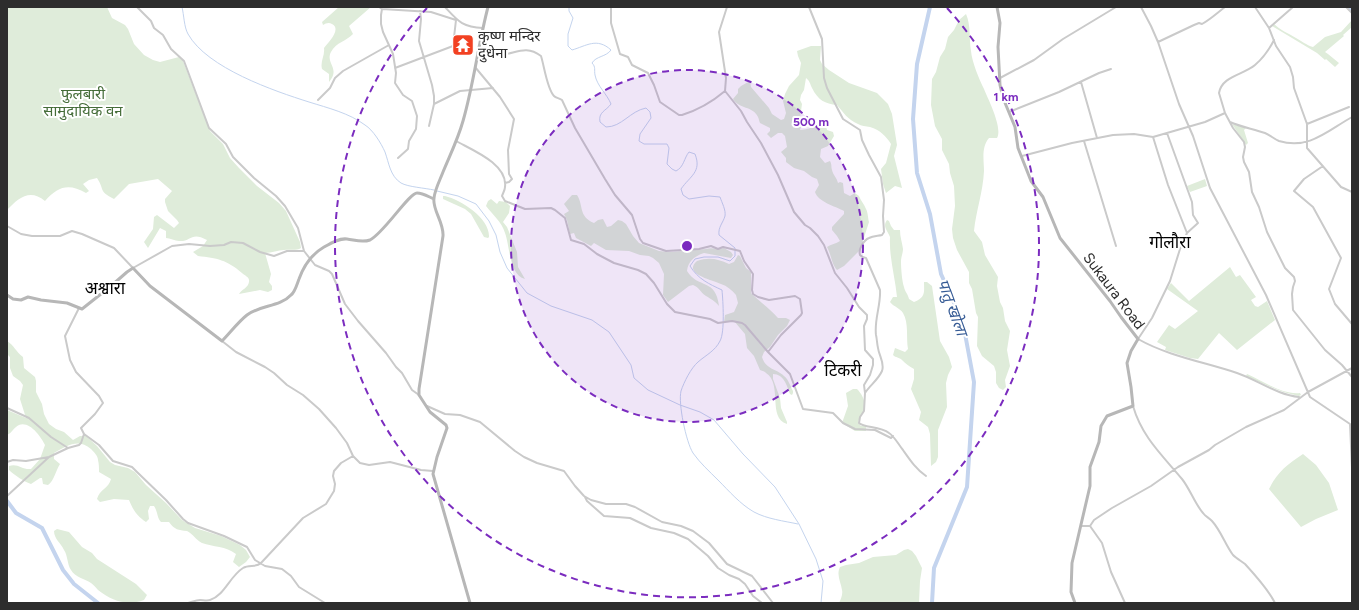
<svg xmlns="http://www.w3.org/2000/svg" width="1359" height="610" viewBox="0 0 1359 610" font-family="Figtree,'Noto Sans Devanagari',sans-serif">
<rect width="100%" height="100%" fill="#fff"/>
<!-- green -->
<path fill="#dfecda" d="M7,7H107L112,18L125,25L128,29L134,44L144,55L153,60L160,62L179,57L183,61L210,131L223,144L230,158L239,168L257,186L279,203L286,211L300,242L301,248C296,251 290,249 284,250C278,250 272,253 265,253L271,274L269,282L272,286V290L268,292L260,290L239,294C242,289 248,288 249,282C250,277 245,276 242,273C227,260 217,258 198,256L193,252L203,246L207,240C191,231 191,242 179,241C175,241 170,238 166,238V231L160,228L148,248L144,242L153,229L154,217L157,215L174,228L179,223L177,220L168,211L165,202V199L172,191L158,179L129,184L114,199C98,191 105,190 97,178L89,180L83,184L89,191L86,193C69,183 58,186 45,201C30,188 18,198 7,210Z
M339,7H371L349,26L353,34C347,41 336,42 331,52C325,63 341,68 329,82V74L322,69C320,61 325,56 324,48C328,43 342,29 332,24C329,22 326,23 323,25L322,22Z
M966,14C971,25 969,39 971,51C972,62 979,79 984,89C988,99 1003,128 997,138H989C981,147 984,161 984,171C983,192 976,211 974,231L982,242L985,255L998,277L997,286L1000,302L1003,308L1005,321L1010,331L1007,350L1010,366L1005,380L1006,387L1003,390L999,388L996,383V372L994,366L982,356L977,346L978,317L976,313L972,289L969,283V272L957,250L953,238L952,229L955,206L954,186L950,173L949,164L942,150V139L935,126L931,105L932,79L936,72L940,57L945,49L948,37L954,30L959,20Z
M1352,20V27L1343,35L1344,36L1325,52L1328,54L1339,63L1335,67L1326,59L1325,60L1317,53L1272,26L1274,24C1280,30 1288,33 1296,38C1302,41 1306,45 1313,47L1325,37L1341,32Z
M811,46H821L820,60L822,64L829,70L849,83L877,93L888,104L892,114L897,145L894,156L902,188L895,186L886,193L883,184L881,169L886,163L891,144C886,136 880,130 870,127C866,126 861,126 858,124C848,120 843,112 837,105C825,104 818,100 812,88C810,84 810,81 806,78L804,90L801,95L800,100L802,104L800,118L802,124L800,130C808,130 816,126 822,121L827,122L826,126L827,130L833,132L834,136L828,146L821,149L820,157L825,163L830,161C832,165 831,166 832,170C833,175 837,178 838,183L840,182L843,183L844,193L850,196L855,193L859,196C861,201 864,204 866,209C868,212 868,219 869,222L860,250L844,266L837,270C832,265 831,254 827,247C831,244 836,244 840,241L837,236L832,230V227L844,214V211C835,206 818,202 815,192L819,185L817,179L812,177L804,171L794,168L786,162V158L781,152L787,147L785,136L782,133H778L771,138L767,134L770,131V128L760,123C759,121 759,119 758,117C753,106 739,109 733,99L738,93V89L741,86L750,81L751,87L769,108L772,114L781,120L784,119L786,113L783,101L785,94L789,86L799,75L801,63L798,56L797,51Z
M1232,124L1246,128L1244,130L1248,143L1246,145Z
M1205,179L1207,186L1190,192L1187,186Z
M572,195H577C584,206 578,216 594,223L598,220L603,219L607,227L611,226L618,220L622,221L626,224L633,236L639,243L659,251L670,252L706,249C712,247 717,250 724,248L731,252L733,255L731,258L704,253C695,256 688,261 687,271C698,289 716,278 719,306C715,301 711,299 706,296C700,292 699,287 693,285L689,286L668,302L663,295L664,274L659,263L653,258L649,256L640,255L629,251L606,250L594,243L591,246L576,238L574,233L570,234L567,220L564,214L569,211L564,204Z
M443,196H445C461,200 490,218 489,237L488,238L484,237L471,214L465,209L443,199Z
M491,199L497,204L499,201L506,202L510,206L509,213L503,222L507,227L517,252L518,267L525,279C509,275 510,246 505,233C502,222 492,214 486,206L488,201Z
M887,220L889,221L891,226L894,230H900C900,237 902,242 903,249C903,253 901,257 901,262C901,268 902,282 904,287C905,292 908,294 909,299L914,302C926,297 924,292 924,282H927L932,286L940,341L949,357L952,367L948,375L946,383L947,407L938,430V457L936,462L931,466L930,434L928,427L919,420L921,412L911,389L914,379V369C909,366 906,364 902,360C899,357 896,358 893,355L895,348L905,352L908,349C906,338 909,323 903,313C900,308 894,307 890,302L893,297H897C895,276 889,258 890,237C888,231 882,227 887,220Z
M738,255L740,256L746,268L751,272V293C760,302 770,309 778,318H786L790,320L787,326L778,335L770,347L764,352L762,357C766,370 776,368 784,376C789,380 790,386 793,391V393L792,395L790,394C787,386 784,374 773,374V379L780,398L781,408L787,422V424C767,418 783,384 766,373C764,371 762,371 760,370L754,356L747,348L745,334L734,321L724,322L725,315L734,312L738,303L736,295C732,290 727,286 721,284C713,280 682,274 697,261C709,257 718,259 729,264L734,262Z
M1230,267L1236,277L1240,275L1256,297L1251,300L1255,306L1258,307L1267,301L1275,320L1237,350L1219,333L1198,359L1190,358L1165,350L1166,347L1157,342L1169,325L1175,329L1198,311L1167,289L1171,283L1189,301Z
M7,341C14,345 16,352 23,357L24,368L35,377L36,381V392L42,404L44,414L49,424L56,429L64,432L73,440L80,436H86L97,446L110,462L115,465L128,468L135,472L146,485L166,503L182,520L195,528L221,536L240,545L246,550L250,557L246,562L239,567L233,562L236,554C226,546 213,547 202,543C196,540 193,534 187,531C178,530 175,530 169,522H161C157,518 158,512 154,506H150L148,511L149,519L146,522C137,516 133,510 129,500L114,499L100,502L97,499C99,490 109,488 111,479L99,472C99,468 99,464 98,460C98,456 94,452 91,449C78,438 67,446 54,453V459L60,464C56,470 54,481 48,485L43,484L42,478H40L31,484C25,482 14,475 9,470V466C18,463 22,470 31,469L40,459L45,445C41,437 30,421 19,425C14,427 12,433 7,435V410L26,418L20,399L23,385L20,381L13,376L10,368V357L7,354Z
M1247,374C1263,381 1282,395 1300,393L1301,395L1299,396C1281,393 1263,383 1246,376Z
M853,389H857C862,394 867,403 864,411C862,415 859,417 858,423L861,426H866V431H855L842,423L848,406L846,393Z
M1303,454L1316,465L1329,483L1338,510L1316,519L1301,527L1269,489C1278,471 1287,465 1303,454Z
M57,529L69,532L82,547L92,553L97,559L136,584L147,595L144,600C127,606 112,601 98,590C96,588 94,585 91,583C85,579 75,577 71,570C67,564 68,556 64,550C61,543 54,539 54,531Z
M908,549L912,551L916,556L922,568L920,581L919,603H839C841,599 843,594 842,590C841,582 836,575 840,567L846,565L859,563L873,557L896,555L904,550Z"/>
<g fill="none" stroke-linecap="round" stroke-linejoin="round">
<!-- stream -->
<path stroke="#c4d4ee" stroke-width="1" d="M182,7C184,15 184,27 188,34C207,68 274,91 309,102C328,108 349,113 365,125C373,130 381,143 385,152C389,163 390,176 401,183C408,187 425,188 434,190
M569,7V11L573,18L568,34V46L572,50C586,46 597,37 611,50C606,57 596,56 592,63C596,67 594,70 595,75C597,86 607,94 611,104C606,111 598,112 600,122L606,127C622,127 630,111 646,108L650,112L651,118L640,134L639,141L644,144H667L669,148L667,164L672,169L676,171C684,167 684,158 689,152L695,154C702,172 690,176 681,189L683,195L689,199L709,196L720,197C722,203 726,210 725,216C723,223 718,227 719,235L735,248V256L730,261L718,257H704L695,259L690,266C698,279 709,284 722,290C723,301 725,332 720,341C715,351 706,355 698,362C691,368 684,382 681,391C678,403 686,442 693,453C700,463 709,471 718,480C729,491 740,504 754,512C767,519 784,521 798,524
M437,191L458,196L476,204L489,221L496,235L500,252L507,268L527,293L551,306L592,320L609,332L631,365L634,378L648,390L680,405L700,412L714,420L743,454L775,487L799,524L816,559L823,581L821,603"/>
<!-- canal -->
<path stroke="#c4d4ee" stroke-width="2.5" d="M1348,7L1352,10"/>
<!-- river -->
<path stroke="#c4d4ee" stroke-width="4" d="M930,7L917,64L913,119L917,173L930,214L941,274L963,323L974,382L967,487L934,568L932,603
M7,501L16,513L42,528L63,570L74,584L98,603"/>
<!-- street -->
<path stroke="#cacaca" stroke-width="2" d="M137,7L151,21L154,28L163,35L171,49L184,61L209,128L226,144L233,157L254,178L276,196L285,206L298,228L304,251L315,265L329,271L332,274L345,304L358,321L386,353L396,367L402,373L412,390L419,395
M379,7L382,9L431,12L456,20L453,46L395,68
M445,7C458,21 462,27 483,28
M611,7V23L620,54L628,57L632,65L648,73L654,85L660,102L679,115H682C698,110 712,102 725,91
M727,7L719,32L726,78L725,91L741,111L747,122L761,143L778,175L794,212L805,225L810,228L818,236L824,245L835,273L847,288L859,307L867,315V319L864,326L865,350L873,359V365L870,375L864,385L865,393
M809,7L822,39L824,78L827,88L843,119L860,130L862,140L869,155L881,177L884,200L883,216L884,232L882,235C878,236 873,236 869,238C864,240 858,249 860,255C861,256 864,258 866,258L880,290C881,305 874,320 876,335C877,339 877,344 878,348C879,356 885,363 882,371C878,380 870,385 865,393L864,411L860,417L859,423C864,428 880,426 889,433C895,437 898,444 903,450C910,460 916,469 926,476
M842,7H845
M1141,7L1151,26L1158,42L1179,104L1193,136L1210,188L1266,295L1310,397L1350,424L1352,468
M1255,7L1269,28L1276,46L1290,67L1293,77L1294,88L1307,124V148L1341,187L1352,192
M1346,7L1352,13
M382,9L381,15V24L383,32L393,54L396,73L395,83L403,95L412,101L417,116L416,129L409,141L408,149L398,158
M420,11L421,19L419,41L432,85L434,96V104L429,126
M1269,28L1293,7
M1158,42L1194,25L1199,23L1202,24C1211,19 1217,13 1225,7
M478,54C486,55 493,56 501,55C517,53 526,45 541,56C544,65 547,89 554,96C556,98 559,98 562,100L575,128L605,179L615,195L632,215L640,239L643,243L666,251L699,249L711,246L718,249L723,247L740,251L744,261L753,274L752,290L753,294L758,297L769,300L795,296L800,299L802,313L801,315L781,335L768,352
M475,67L500,97L514,119L508,150L509,174L512,179L509,182L505,183
M1000,78L1034,60L1063,39L1116,7
M1081,82L1097,138
M318,100L330,88L335,78L343,71L389,45
M434,104L460,91L493,88
M1009,112L1059,92L1099,73L1111,69
M1225,113L1233,128L1244,142L1245,147L1243,157L1244,162L1249,172L1252,192L1259,207L1267,232L1285,268L1294,277L1295,281L1293,287L1292,294L1293,310L1325,350L1342,365L1352,377
M1230,122C1241,127 1254,129 1265,133C1270,135 1274,139 1279,141C1309,150 1327,131 1352,117
M1307,124L1349,107
M1167,133L1192,202L1193,215L1198,223L1187,233L1180,249L1170,281L1152,318L1138,339C1168,356 1204,362 1237,373C1258,380 1277,395 1299,397
M1153,137L1168,185L1187,233
M456,141C472,150 508,164 505,187C505,190 503,193 502,196L505,201L525,209L551,208L555,210L565,218L571,240L584,244L597,254L614,263L638,270L646,274L654,283L667,304L675,312L710,319L718,323L732,321L742,323L745,325L768,352L790,374L803,409L833,413L843,423L855,429L875,430L891,438L893,436
M1084,141L1116,246
M1022,156L1072,143L1113,135L1134,134L1153,137L1205,122L1225,113L1219,93C1222,76 1243,75 1255,65C1262,59 1270,48 1274,40
M1323,166L1304,179L1294,191L1313,207L1341,258L1329,289L1335,304L1352,324
M7,226L21,234L32,236H60L72,231L82,234L114,248L133,268L172,246L189,244L210,246L224,245L231,242L243,243L260,252L274,256L287,251H304
M79,308L65,336L70,360L76,372L99,396L103,403L95,414L81,428L84,434L99,445L113,461L132,467L137,472L166,500L183,519L188,523L224,536L247,547L255,560L265,566L282,569L291,576L299,587L325,603
M222,341L236,352L265,367L274,373L287,385L303,395L319,409L336,428L347,443L353,456L360,463L369,465L390,462L421,470L433,471
M427,406L445,414L460,415L480,422L515,451L524,457L537,463L564,471L575,486L584,496L591,500L606,504H626L635,507L662,522L681,526L693,531L709,543L727,564L752,576L773,603
M1133,406C1142,437 1162,455 1182,479C1190,489 1195,504 1203,513C1205,516 1209,518 1212,521C1221,531 1225,544 1233,555C1236,558 1241,561 1245,564C1256,576 1268,589 1275,603
M7,408L29,418L51,437L68,448
M7,462L13,460L26,461L49,457L68,448L79,445L81,443L84,434
M7,496L49,457
M585,497L587,501L604,516L630,518L651,528L674,533L688,539L708,556L718,568L729,575L739,579L745,584L753,596L762,603
M1081,526H1090L1094,520L1112,508L1151,486L1178,467L1209,450L1215,445L1246,427L1284,410L1308,392L1352,368
M1090,526L1102,543L1111,572L1125,603
M188,603C192,602 196,600 200,600C203,600 207,601 210,600C224,596 230,576 243,568C249,564 256,568 261,563L303,518L326,504L334,491L335,484L333,476L334,471L341,463L353,456"/>
<!-- secondary -->
<path stroke="#b7b7b7" stroke-width="3" d="M997,7L1000,23L998,47L1000,85L1003,98L1015,127L1018,148L1031,181L1043,197L1060,238L1110,301L1121,317L1138,339L1131,351L1127,363L1131,387L1133,406L1107,416L1101,426L1099,442L1090,467V486L1072,563L1071,592L1075,603
M7,295L13,299L21,300L28,297L41,300L67,303L82,309L111,286L127,272L133,268L150,286L222,341C230,333 238,322 247,315C260,305 280,307 291,295C295,292 297,284 299,279C304,265 312,254 324,247C331,243 339,238 347,239C355,240 362,243 370,240C384,233 409,193 417,193C423,193 429,197 434,199
M470,603L433,474L437,457L447,428L446,425L430,412L419,395V389L443,236C444,222 432,210 434,198C435,189 440,180 443,172C450,155 458,139 463,121C474,83 478,45 488,7"/>
</g>
<!-- distance rings -->
<circle cx="687" cy="246" r="176" fill="#7b2cbf" fill-opacity=".12"/>
<g fill="none" stroke="#7b2cbf" stroke-width="2" stroke-dasharray="7 5">
<circle cx="687" cy="246" r="176"/>
<path d="M947 8A352 352 0 1 1 427 8"/>
</g>
<!-- icons -->
<defs>
<g id="temple-square" transform="scale(1.15)"><rect x="-9" y="-9" width="18" height="18" rx="4" fill="#f24122" stroke="#fff"/><path d="M0-6L5-2H3V0L6.5 2.5H4V6H1.5V3h-3V6H-4V2.5H-6.5L-3 0V-2H-5Z" fill="#fff"/></g>
</defs>
<g fill-rule="evenodd">
<use href="#temple-square" x="463" y="45"/>
</g>
<g text-anchor="middle" stroke-width="4" stroke-linejoin="round" paint-order="stroke">
<!-- poi labels -->
<g font-size="15" fill="#2d2d2d" stroke="#fff" text-anchor="start">
<text x="478" y="41">कृष्ण मन्दिर<tspan x="478" dy="17">दुधेना</tspan></text>
</g>
<!-- park labels -->
<g font-size="15" fill="#446c38" stroke="#fff">
<text x="83" y="99">फुलबारी<tspan x="83" dy="17">सामुदायिक वन</tspan></text>
</g>
<!-- street labels -->
<g font-size="15" fill="#2d2d2d" stroke="#fff">
<text transform="translate(1114 291) rotate(53)" y="5">Sukaura Road</text>
</g>
<!-- water labels -->
<g font-size="16" font-style="italic" fill="#365b95" stroke="#fff">
<text transform="translate(953 307) rotate(70)" y="6">पातु खोला</text>
</g>
<!-- quarter labels -->
<g font-size="17" fill="#000" stroke="#fff">
<text x="1170" y="248">गोलौरा</text>
<text x="105" y="294">अश्वारा</text>
<text x="843" y="376">टिकरी</text>
</g>
</g>
<circle cx="687" cy="246" r="6" fill="#7b2cbf" stroke="#fff" stroke-width="2"/>
<g font-size="12" text-anchor="middle" font-weight="bold" fill="#7b2cbf" stroke="#fff" stroke-width="4" stroke-linejoin="round" paint-order="stroke">
<text x="1006" y="101">1 km</text>
<text x="811" y="126">500 m</text>
</g>
<!-- border -->
<rect width="1359" height="610" fill="none" stroke="#2d2d2d" stroke-width="16"/>
</svg>
